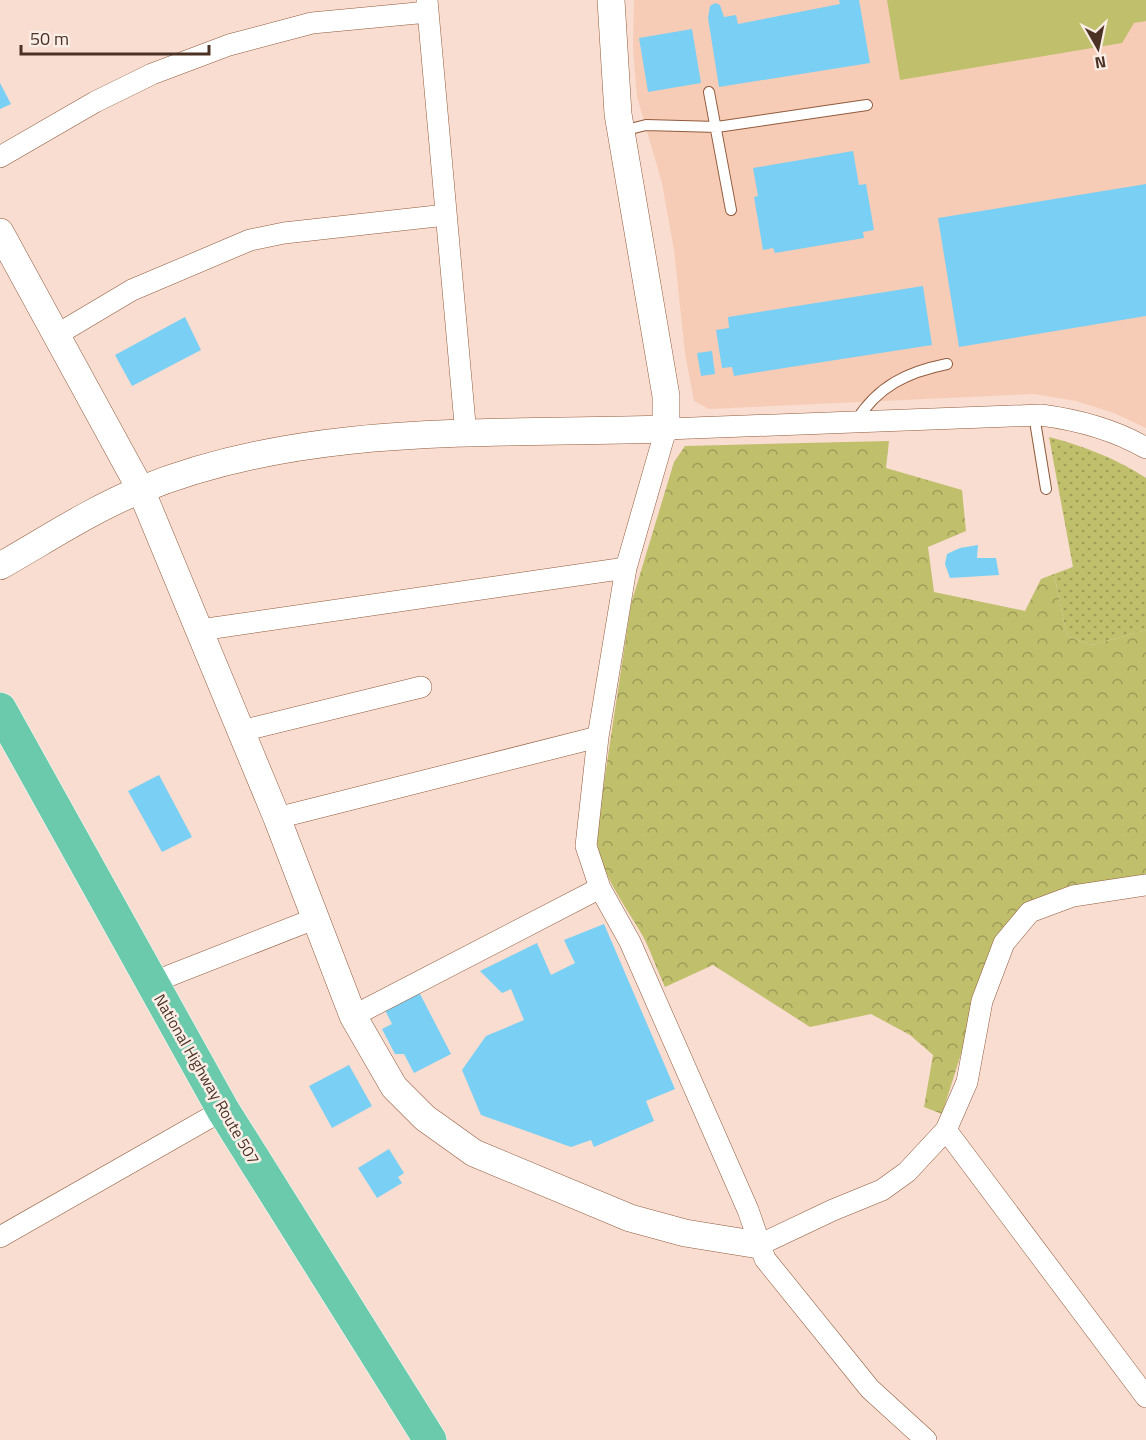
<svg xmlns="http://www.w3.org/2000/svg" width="1146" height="1440" viewBox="0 0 1146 1440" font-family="'Titillium Web',sans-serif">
<defs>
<pattern id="grass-dots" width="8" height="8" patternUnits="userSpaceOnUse" patternTransform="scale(1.5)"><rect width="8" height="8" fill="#c0bf6c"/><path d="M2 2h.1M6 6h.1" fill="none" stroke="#9e9c59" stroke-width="1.8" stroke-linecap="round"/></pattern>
<pattern id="forest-crowns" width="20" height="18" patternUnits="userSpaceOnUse" patternTransform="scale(1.5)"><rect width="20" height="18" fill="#c0bf6c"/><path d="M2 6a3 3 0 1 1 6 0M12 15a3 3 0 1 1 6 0" fill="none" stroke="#9e9c59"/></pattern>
</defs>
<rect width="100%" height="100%" fill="#f8ddd0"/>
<!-- built -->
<path fill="#f7ccb6" d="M634,0H1146V428L1114,413L1076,401L1034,394L709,409L694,401L685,353L674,250L662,183L637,97L633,48Z"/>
<!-- grass -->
<path fill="url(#grass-dots)" d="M1049,437C1084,446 1115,458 1146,478V630L1092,645L1067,636L1054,574L1073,567Z"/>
<!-- forest -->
<path fill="url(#forest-crowns)" d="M889,441L886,468L962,490L966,531L928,547L934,592L1025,611L1041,579L1054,574L1067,636L1092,645L1146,630V876L1059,891L994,950L942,1114L924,1107L933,1055L910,1035L871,1014L810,1027L713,965L665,987C658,972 652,955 645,940C627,907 599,874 596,835L631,604L674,462L685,446Z"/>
<!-- pitch -->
<path fill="#c0bf6c" d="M887,0H1146V21L1134,23L1122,43L900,80Z"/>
<!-- building -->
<path fill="#7acff4" d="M839,0H859L870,63L719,87L708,18L710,6L715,3L720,5L724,17L736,15L738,24L840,4Z
M692,29L701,83L648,92L639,38Z
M0,83L11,104L0,109Z
M853,151L859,185L866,184L874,230L863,232L864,238L775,253L773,248L763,250L754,197L758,196L753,168Z
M1146,184V316L959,347L938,218Z
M923,286L932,345L734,376L732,367L722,368L716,330L729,328L728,317Z
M185,317L201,350L132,386L115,355Z
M712,351L715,374L701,376L697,353Z
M978,545L977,558H996L999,575L950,578L945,564L947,554L960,548Z
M159,775L192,837L162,852L128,791Z
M604,924L675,1089L646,1101L654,1121L594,1147L591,1140L571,1147L481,1115L462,1070L486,1036L524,1020L511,989L502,993L480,971L537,943L551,975L575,963L564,940Z
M419,992L451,1054L414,1073L404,1054H395L382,1029L392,1024L385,1010Z
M349,1065L372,1106L332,1128L309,1086Z
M389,1149L404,1173L398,1177L402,1183L377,1198L358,1168Z"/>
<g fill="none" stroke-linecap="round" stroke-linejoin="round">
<!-- service casing -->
<g stroke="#915a3c" stroke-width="12">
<path id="service" d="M709,92L731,210
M622,131L646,125L717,127L867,105
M1034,415L1046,489
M856,421C878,386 907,372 947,364"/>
</g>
<!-- minor casing -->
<g stroke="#915a3c" stroke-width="22">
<path id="minor" d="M427,0L466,435
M0,157L95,102L152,74L229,45L312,23L428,12
M58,334L132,290L250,240L284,233L446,215
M200,630L626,568
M241,731L421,687
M277,818L598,737
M151,983L314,919
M353,1016L600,888
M946,1130L1146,1397
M0,1237L223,1110
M759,1245L833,1210L882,1190L907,1172L946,1130L967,1082L982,1001L1004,943L1030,912L1073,896L1146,885
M926,1440L870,1389L765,1259L748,1210L630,942L600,888L586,846L598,737L626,568L666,429L1041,415C1079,420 1113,429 1146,448"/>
</g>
<!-- tertiary casing -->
<g stroke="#915a3c" stroke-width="28">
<path id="tertiary" d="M0,232L141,490L277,818L353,1016L394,1087L425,1118L474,1153L630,1218L685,1233L759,1245
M0,566C46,540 91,510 140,490C306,422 490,435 666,429V396L618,114L611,0"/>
</g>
<!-- trunk casing -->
<g stroke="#fff" stroke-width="34">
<path id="trunk" d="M0,709L223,1110L430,1440"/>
</g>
<!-- service -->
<use href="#service" stroke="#fff" stroke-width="10"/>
<!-- minor -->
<use href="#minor" stroke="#fff" stroke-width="21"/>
<!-- tertiary -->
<use href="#tertiary" stroke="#fff" stroke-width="27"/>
<!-- trunk -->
<use href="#trunk" stroke="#6ccaac" stroke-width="33"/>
</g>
<g text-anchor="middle" stroke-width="5" stroke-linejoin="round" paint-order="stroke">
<!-- street labels -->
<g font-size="16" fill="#4b3225" stroke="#fbeee7">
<text transform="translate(207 1079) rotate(60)" y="6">National Highway Route 507</text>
</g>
</g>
<!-- north arrow -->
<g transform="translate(1098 48) rotate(171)" stroke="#fbeee7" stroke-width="4.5" paint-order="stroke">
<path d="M0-4.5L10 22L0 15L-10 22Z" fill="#4b3225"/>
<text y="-9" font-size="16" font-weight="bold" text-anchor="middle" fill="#4b3225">N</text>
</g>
<!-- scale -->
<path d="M21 45v9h188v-9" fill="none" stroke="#4b3225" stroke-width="3"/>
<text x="30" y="45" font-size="18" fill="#4b3225" stroke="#fbeee7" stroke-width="4.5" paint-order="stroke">50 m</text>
</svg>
